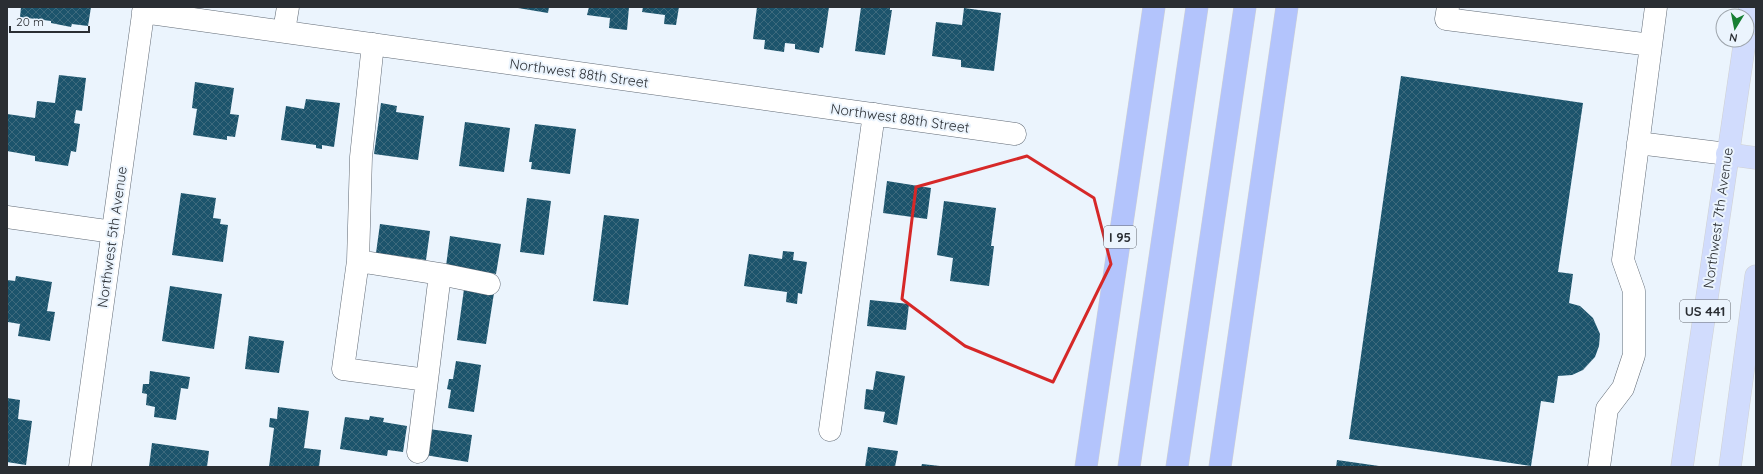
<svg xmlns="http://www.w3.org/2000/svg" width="1763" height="474" viewBox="0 0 1763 474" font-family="Quicksand,sans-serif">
<defs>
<pattern id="building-cross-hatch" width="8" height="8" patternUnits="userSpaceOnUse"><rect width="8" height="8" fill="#1c546c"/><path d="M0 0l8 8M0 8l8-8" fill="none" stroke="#3d6a7d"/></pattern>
</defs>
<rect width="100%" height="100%" fill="#ebf4fd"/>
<!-- building -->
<path fill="url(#building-cross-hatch)" d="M21,7H91L88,26L72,24L71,27L51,23V21L20,17Z
M512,7H549L548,13Z
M589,7H629L627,30L609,28L610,18L587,15Z
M643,7H679L676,25L664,24L665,15L642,12Z
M757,7H829L823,48L820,47L819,53L795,49V44L785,43L784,52L764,49L765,40L753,39Z
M861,7H890V10H892L885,55L855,51Z
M964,8L1001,13L994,71L961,67V60L932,56L936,22L962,25Z
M59,75L86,78L82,111L76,110L74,123L80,124L76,152L71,151L68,166L35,161V156L7,151V114L35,118L37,101L55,103Z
M1401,76L1583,103L1558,272L1573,274L1569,303L1580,306L1593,318L1600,334L1599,346L1595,357L1583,370L1572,375L1558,376L1554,403L1541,401L1531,466L1349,439Z
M195,82L234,88L230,114L239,115L235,137L227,136V140L193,135L197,109L192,108Z
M306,99L340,103L334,147L322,145V149L316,148V145L281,140L286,106L304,109Z
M381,103L397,106L396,112L424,116L418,160L374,154Z
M465,122L510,128L504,172L459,166Z
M535,124L576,129L570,174L531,169L532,162H529Z
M887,181L931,188L927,219L883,213Z
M181,193L216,198L213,218L221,219L220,224L228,225L223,262L172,255Z
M527,198L551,201L544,255L520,252Z
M944,201L996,208L991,246H994L989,286L950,281L953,258L937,255Z
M604,215L639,219L628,305L593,301Z
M380,224L430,231L426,260L376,253Z
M450,236L501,244L496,274L446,266Z
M783,251L794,252L793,260L807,262L802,294L798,293L797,304L786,302L787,292L744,286L749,254L782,259Z
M16,276L52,282L47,311L55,312L50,341L18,336L20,324L8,322L7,280L15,281Z
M170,286L222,294L214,349L162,341Z
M464,289L494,293L486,344L457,340Z
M870,300L909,304L906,330L867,326Z
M249,336L284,341L279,373L245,369Z
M456,361L481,365L474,412L448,408L451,390L447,389L449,379H453Z
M150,371L190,377L188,389L181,388L176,420L154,417L155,407L146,405L147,394L142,393L143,384H149Z
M876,371L905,376L897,425L883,422L885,412L864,409L866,389L873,390Z
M7,398L20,400L18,419L32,421L26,465L7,462Z
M278,407L309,411L304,448L321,450L319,467H269L274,428L269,427L270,418L277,419Z
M370,416L384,418L383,422L407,426L403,452L388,450L387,456L340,449L345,417L369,420Z
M429,429L472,435L468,462L425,455Z
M152,443L209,451L207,467H149Z
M868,447L898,451L895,467H865Z
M1337,460L1379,466V467H1336Z
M922,464L940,466V467H921Z"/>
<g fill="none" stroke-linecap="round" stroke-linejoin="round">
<!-- minor casing -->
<g stroke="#616a75" stroke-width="23">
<path id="minor" d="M1448,7L1446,19L1651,45
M143,12L1015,134
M284,31L288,7
M1638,143L1727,154
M7,217L113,232
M358,261L440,274L427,380L343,369L358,261L361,157L373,44
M440,274L489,284
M830,430L874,114
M418,452L427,380
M80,467L144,7
M1599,467L1607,409L1623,388L1634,355V291L1623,260L1656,7"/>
</g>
<!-- major casing -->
<g stroke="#d0d1d2" stroke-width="23">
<path id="major" d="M1747,25L1750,7
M1727,154L1756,158
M1682,467L1745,40
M1730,467L1756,276"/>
</g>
<!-- highway casing -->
<g stroke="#d0d1d2" stroke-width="23">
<path id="highway" d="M1086,467L1154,7
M1129,467L1197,7
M1177,467L1245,7
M1220,467L1287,7"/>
</g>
<!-- minor -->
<use href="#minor" stroke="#fff" stroke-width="22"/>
<!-- major -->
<use href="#major" stroke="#d1dcfd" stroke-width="22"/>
<!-- highway -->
<use href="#highway" stroke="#b3c4fc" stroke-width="22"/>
</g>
<!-- marked area -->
<path fill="none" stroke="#d62828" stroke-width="3" stroke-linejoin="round" d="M1027,156L1094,198L1111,264L1053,382L965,346L902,299L916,187Z"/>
<g text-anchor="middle" stroke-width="4" stroke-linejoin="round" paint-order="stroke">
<!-- shield labels -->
<g fill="#ebf4fd" stroke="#646970" stroke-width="1">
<rect x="1104" y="226" width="32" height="22" rx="3"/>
<rect x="1680" y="300" width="50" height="22" rx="3"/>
</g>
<g font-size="13" font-weight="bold" fill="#2a2e33">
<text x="1120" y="242">I 95</text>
<text x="1705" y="316">US 441</text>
</g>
<!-- street labels -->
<g font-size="14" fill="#2a2e33" stroke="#ebf4fd">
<text transform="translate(579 73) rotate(8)" y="5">Northwest 88th Street</text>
<text transform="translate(900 118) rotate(8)" y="5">Northwest 88th Street</text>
<text transform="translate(1718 218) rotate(-82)" y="5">Northwest 7th Avenue</text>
<text transform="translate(112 237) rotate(-82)" y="5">Northwest 5th Avenue</text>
</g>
</g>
<!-- border -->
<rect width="1763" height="474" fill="none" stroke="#2a2e33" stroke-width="16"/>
<!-- north arrow -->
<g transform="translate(1735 28) rotate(190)"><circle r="19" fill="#ebf4fd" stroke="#9ea5ac"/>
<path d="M0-3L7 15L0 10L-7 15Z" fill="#177f33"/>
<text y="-6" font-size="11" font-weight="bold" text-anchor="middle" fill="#2a2e33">N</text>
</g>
<!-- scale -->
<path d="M10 26v6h79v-6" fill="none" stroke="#2a2e33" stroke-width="2"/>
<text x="16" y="26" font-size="12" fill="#2a2e33" stroke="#ebf4fd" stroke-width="3" paint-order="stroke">20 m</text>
</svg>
